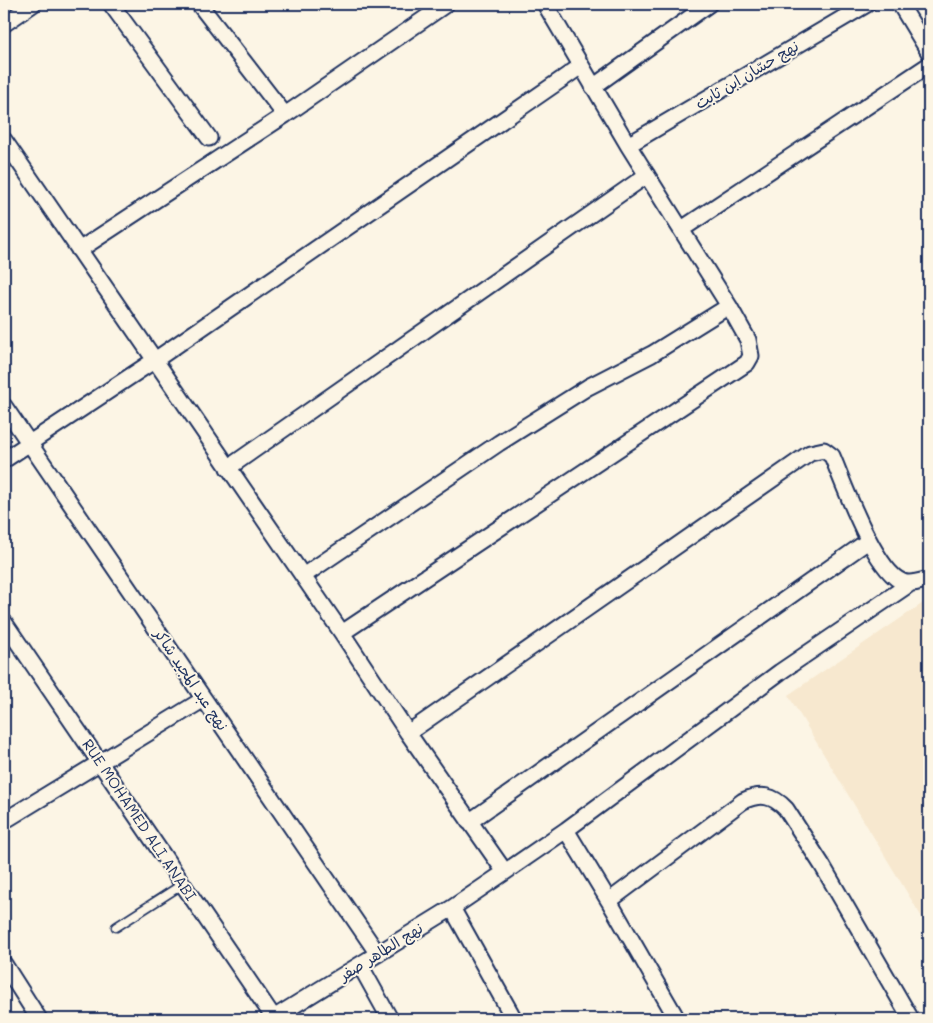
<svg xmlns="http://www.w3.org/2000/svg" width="933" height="1023" viewBox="0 0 933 1023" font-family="Mali,'Playpen Sans Arabic',sans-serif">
<rect width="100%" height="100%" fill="#fcf5e5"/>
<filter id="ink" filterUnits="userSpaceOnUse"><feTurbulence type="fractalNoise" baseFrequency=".02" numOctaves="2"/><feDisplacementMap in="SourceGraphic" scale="10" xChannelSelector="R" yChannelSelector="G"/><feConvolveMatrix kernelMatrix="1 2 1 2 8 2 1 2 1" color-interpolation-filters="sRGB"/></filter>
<g filter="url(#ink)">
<!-- built -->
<path fill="#f7e8cf" d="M929,599V929L788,695Z"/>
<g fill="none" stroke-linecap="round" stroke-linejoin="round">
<!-- service casing -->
<g stroke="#1b2f5e" stroke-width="11">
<path id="service" d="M116,927L183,884"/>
</g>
<!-- minor casing -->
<g stroke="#1b2f5e" stroke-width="19">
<path id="minor" d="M111,4L209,138
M199,4L285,115
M900,4L929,52
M4,24L33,4
M593,87L709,4
M4,140L342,633L408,733L505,872L452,908L272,1019
M628,145L867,4
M682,229L929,65
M79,250L285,115L446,4
M4,406L378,954
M4,460L155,360L581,66
M228,468L647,175
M303,576L499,443L588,387L652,354L729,306
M4,622L274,1018
M342,633L747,363L751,356L748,340L729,306L628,145L545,4
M408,733L810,453L824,450L832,456C844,484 875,572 903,582C911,585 921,581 929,579
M4,821L204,699
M469,822L868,541
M566,830L609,901
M505,872L566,830L780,672L911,583
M452,908L514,1019
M4,964L39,1019
M360,965L390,1019
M677,1019L609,901L743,801C761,793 773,795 786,809L822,865L911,1019"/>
</g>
<!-- service -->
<use href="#service" stroke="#fcf5e5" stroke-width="8"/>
<!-- minor -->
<use href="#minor" stroke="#fcf5e5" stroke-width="15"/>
</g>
</g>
<g text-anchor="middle" stroke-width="4" stroke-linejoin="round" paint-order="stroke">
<!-- street labels -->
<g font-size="15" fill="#1b2f5e" stroke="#fcf5e5">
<text transform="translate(747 75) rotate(-31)" y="5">نهج حسّان ابن ثابت</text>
<text transform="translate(191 680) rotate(56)" y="5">نهج عبد المجيد شاكر</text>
<text transform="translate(139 820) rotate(56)" y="5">RUE MOHAMED ALI ANABI</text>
<text transform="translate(381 952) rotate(-32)" y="5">نهج الطاهر صفر</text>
</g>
</g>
<!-- margin -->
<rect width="933" height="1023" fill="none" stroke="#fcf5e5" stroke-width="20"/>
<rect x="10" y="10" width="913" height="1003" fill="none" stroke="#1b2f5e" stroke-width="2" filter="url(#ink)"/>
</svg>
